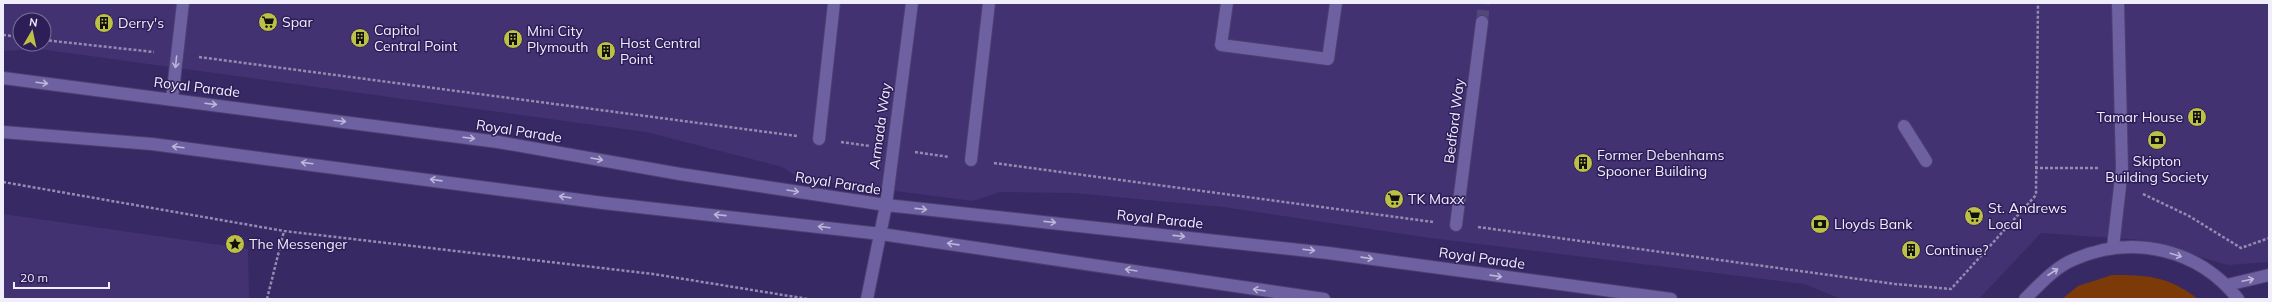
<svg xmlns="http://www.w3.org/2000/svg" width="2272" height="302" viewBox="0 0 2272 302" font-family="Mulish,sans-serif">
<rect width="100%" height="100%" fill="#372964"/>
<!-- built -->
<path fill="#423272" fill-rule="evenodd" d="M3,3H2269V262L2228,265L2142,240L2041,233L1979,299H1841L1804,284L1430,238L1223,207L1074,193L1000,192L973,201L801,179L782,167L646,132L39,49L3,51ZM20,20H44V44H20Z
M3,214L248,249L249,299H3Z"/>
<!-- green -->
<path fill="#7b3a08" d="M2112,275C2148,275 2168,276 2198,299H2062L2078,286Z"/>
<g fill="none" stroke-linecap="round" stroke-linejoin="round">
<!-- minor-tunnel -->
<path stroke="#53477b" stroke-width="12" stroke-dasharray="12 6" stroke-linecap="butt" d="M1482,22L1484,3"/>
<!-- minor casing -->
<g stroke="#4e3f6f" stroke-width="14">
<path id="minor" d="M1227,3L1221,45L1328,59L1336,3
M3,78L498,142L680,174L886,205L1328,253L1671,299
M172,99L183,3
M1904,126L1926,161
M3,132L152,144L603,203L881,234L1324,299
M819,139L834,3
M971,160L989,3
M1456,225L1482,22
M2113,247L2122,169L2118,3
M2227,285L2269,275
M867,299L886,205L912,3
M2025,299C2040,284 2055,267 2075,259C2133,234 2199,249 2238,299"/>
</g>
<!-- path -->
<path stroke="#938bb0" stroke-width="2.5" stroke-dasharray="3 2" stroke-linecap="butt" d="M3,35L20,37
M44,40L154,52
M199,57L797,136
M841,142L870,146
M915,152L949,157
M994,163L1433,222
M2035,168H2098
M3,182L284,231L653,274L808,299
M2143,194L2189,216L2241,248L2269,238
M1478,227L1895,284L1951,289L2036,195L2038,3
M267,299L284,231"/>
<!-- minor -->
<use href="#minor" stroke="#6d61a1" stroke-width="12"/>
</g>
<!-- one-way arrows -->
<defs><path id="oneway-shaft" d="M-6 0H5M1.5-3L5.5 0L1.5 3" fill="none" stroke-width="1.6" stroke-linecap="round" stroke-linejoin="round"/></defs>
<g stroke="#bcb6d8">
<use href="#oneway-shaft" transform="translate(176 62) rotate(96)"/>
<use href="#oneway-shaft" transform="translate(42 83) rotate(7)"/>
<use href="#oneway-shaft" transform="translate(211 104) rotate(7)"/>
<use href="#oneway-shaft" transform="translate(340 121) rotate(7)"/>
<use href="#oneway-shaft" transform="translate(469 138) rotate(7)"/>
<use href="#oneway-shaft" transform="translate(178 147) rotate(-173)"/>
<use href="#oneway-shaft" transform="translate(597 159) rotate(10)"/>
<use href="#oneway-shaft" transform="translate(307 163) rotate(-173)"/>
<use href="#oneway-shaft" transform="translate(436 180) rotate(-172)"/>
<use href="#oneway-shaft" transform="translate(793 191) rotate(9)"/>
<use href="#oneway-shaft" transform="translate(565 197) rotate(-172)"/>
<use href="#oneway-shaft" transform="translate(921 209) rotate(6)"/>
<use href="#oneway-shaft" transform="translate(720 215) rotate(-174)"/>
<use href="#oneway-shaft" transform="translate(1050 222) rotate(6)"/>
<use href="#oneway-shaft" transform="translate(824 227) rotate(-173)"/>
<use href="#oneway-shaft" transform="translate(1179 236) rotate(6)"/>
<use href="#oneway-shaft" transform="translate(953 244) rotate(-172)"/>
<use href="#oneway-shaft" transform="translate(1309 250) rotate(6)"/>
<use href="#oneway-shaft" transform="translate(2176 255) rotate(17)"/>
<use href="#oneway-shaft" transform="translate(1367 258) rotate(8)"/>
<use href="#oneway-shaft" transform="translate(1131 270) rotate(-171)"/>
<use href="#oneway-shaft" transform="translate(2053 272) rotate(-33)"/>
<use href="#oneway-shaft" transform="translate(1496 276) rotate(8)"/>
<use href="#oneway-shaft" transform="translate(2248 280) rotate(-12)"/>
<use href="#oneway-shaft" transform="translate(1259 290) rotate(-172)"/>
</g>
<!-- icons -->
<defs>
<g id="supermarket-disc" transform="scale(1)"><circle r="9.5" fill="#bcc044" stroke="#2d1e58"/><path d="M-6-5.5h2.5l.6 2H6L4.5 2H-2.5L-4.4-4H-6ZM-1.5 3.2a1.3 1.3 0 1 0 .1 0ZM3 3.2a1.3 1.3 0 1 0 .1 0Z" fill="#111"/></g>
<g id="building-disc" transform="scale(1)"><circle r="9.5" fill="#bcc044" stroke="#2d1e58"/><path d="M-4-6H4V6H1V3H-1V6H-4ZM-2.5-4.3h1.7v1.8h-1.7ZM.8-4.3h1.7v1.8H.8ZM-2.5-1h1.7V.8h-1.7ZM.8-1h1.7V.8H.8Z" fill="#111"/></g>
<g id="bank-disc" transform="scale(1)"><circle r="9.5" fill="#bcc044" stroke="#2d1e58"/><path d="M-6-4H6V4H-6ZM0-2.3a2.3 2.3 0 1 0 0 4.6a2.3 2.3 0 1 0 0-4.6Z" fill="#111"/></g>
<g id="sight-disc" transform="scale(1)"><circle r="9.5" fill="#bcc044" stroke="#2d1e58"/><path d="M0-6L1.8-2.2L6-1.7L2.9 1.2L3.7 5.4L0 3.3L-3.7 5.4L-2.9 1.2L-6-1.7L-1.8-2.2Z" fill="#111"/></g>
</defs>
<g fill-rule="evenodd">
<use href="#supermarket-disc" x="268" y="22"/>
<use href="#building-disc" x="104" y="23"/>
<use href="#building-disc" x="360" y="38"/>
<use href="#building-disc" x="513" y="39"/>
<use href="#building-disc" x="606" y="51"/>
<use href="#building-disc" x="2197" y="117"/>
<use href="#bank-disc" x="2157" y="140"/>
<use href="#building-disc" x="1583" y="163"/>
<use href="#supermarket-disc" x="1394" y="199"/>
<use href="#supermarket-disc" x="1974" y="216"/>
<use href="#bank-disc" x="1820" y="224"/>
<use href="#sight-disc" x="235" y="244"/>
<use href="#building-disc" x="1911" y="250"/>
</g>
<g text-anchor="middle" stroke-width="3" stroke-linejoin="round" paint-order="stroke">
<!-- poi labels -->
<g font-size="14" fill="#f0eefd" stroke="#2d1e58" text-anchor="start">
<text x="282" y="27">Spar</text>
<text x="118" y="28">Derry's</text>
<text x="374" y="35">Capitol<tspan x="374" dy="16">Central Point</tspan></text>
<text x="527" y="36">Mini City<tspan x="527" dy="16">Plymouth</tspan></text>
<text x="620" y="48">Host Central<tspan x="620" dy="16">Point</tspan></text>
<text x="2183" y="122" text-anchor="end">Tamar House</text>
<text x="1597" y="160">Former Debenhams<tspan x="1597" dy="16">Spooner Building</tspan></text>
<text x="2157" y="166" text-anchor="middle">Skipton<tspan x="2157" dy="16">Building Society</tspan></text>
<text x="1408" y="204">TK Maxx</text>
<text x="1988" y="213">St. Andrews<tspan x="1988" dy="16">Local</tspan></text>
<text x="1834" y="229">Lloyds Bank</text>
<text x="249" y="249">The Messenger</text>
<text x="1925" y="255">Continue?</text>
</g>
<!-- street labels -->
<g font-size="14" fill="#f0eefd" stroke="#2d1e58">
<text transform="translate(197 87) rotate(7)" y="5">Royal Parade</text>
<text transform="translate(1454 121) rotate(-83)" y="5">Bedford Way</text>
<text transform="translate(880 126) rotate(-82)" y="5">Armada Way</text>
<text transform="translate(519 131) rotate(9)" y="5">Royal Parade</text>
<text transform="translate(838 183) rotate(9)" y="5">Royal Parade</text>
<text transform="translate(1160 219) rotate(6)" y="5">Royal Parade</text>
<text transform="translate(1482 258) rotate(8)" y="5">Royal Parade</text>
</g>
</g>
<!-- border -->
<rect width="2272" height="302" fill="none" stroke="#f0eefd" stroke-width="8"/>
<!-- north arrow -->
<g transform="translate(32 32) rotate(9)"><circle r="19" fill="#2d1e58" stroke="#7b719a"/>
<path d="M0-3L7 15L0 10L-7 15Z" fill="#bcc044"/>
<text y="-6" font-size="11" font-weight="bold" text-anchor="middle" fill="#f0eefd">N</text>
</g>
<!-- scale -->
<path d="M14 282v6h95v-6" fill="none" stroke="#f0eefd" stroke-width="2"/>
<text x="20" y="282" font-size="12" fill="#f0eefd" stroke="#2d1e58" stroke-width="3" paint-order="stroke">20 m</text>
</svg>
